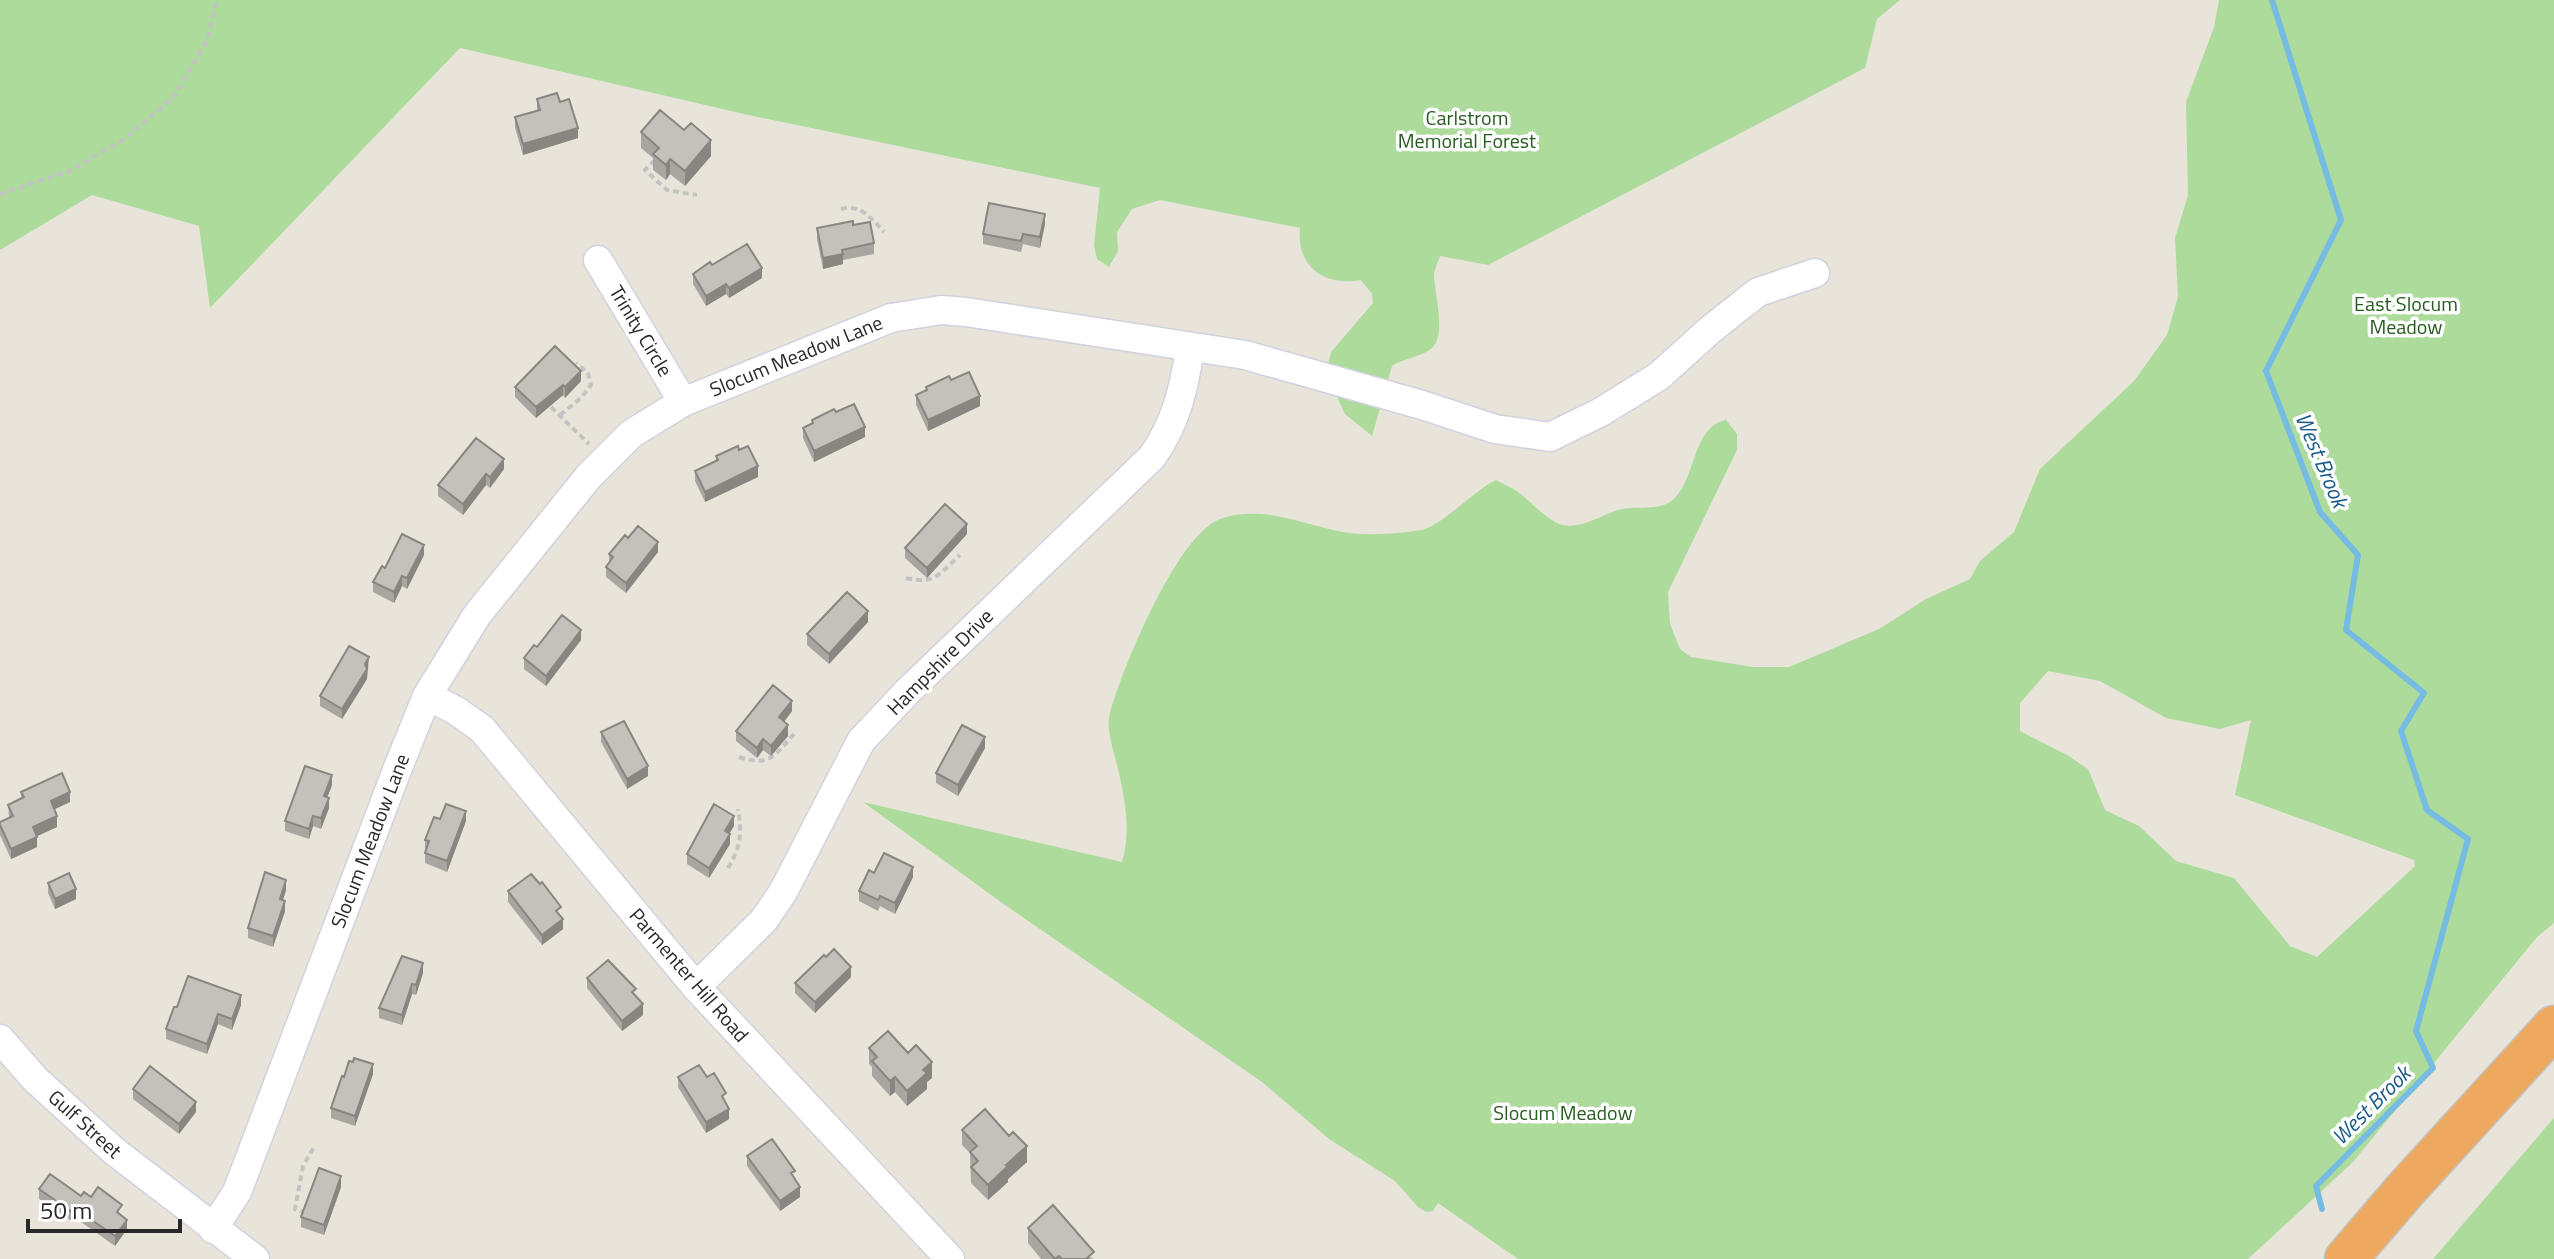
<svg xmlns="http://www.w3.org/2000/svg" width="2554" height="1259" viewBox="0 0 2554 1259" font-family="'Titillium Web',sans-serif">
<rect width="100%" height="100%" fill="#e9e4da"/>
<!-- green -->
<path fill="#acdb9c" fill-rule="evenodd" d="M0,0H1900L1877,19L1865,68L1488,265L1440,256C1438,262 1435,268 1434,274C1434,293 1447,334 1432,348C1422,357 1404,358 1392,366L1372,436L1345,414L1326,373L1331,352L1373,303L1372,294L1361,280C1324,287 1296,266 1300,228L1160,200L1132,209L1117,232L1118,251L1109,267L1097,259L1094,246L1100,188L744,114L460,48L210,308L199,226L92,195L0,250Z
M2219,0H2554V923L2537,937L2353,1162L2248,1259H1518L1438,1203L1433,1211L1426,1212L1418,1207L1395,1181L1329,1139L1262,1082L1005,905L863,802L1122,862C1132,828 1124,794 1116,761C1112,745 1106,728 1110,713C1122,669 1176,538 1218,520C1234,513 1254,513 1271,515C1295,519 1318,527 1342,532C1366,536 1397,534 1421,530C1442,526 1473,491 1496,480C1503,484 1511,487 1518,492C1531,501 1546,520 1562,525C1579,529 1599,517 1615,511C1633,504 1659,513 1674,499C1696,478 1693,426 1726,420L1737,434V450L1668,592L1670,624L1680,649L1691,657L1753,667H1789L1879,629L1926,599L1970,579L1980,561L2014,532L2040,469L2134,381L2167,335L2178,297L2175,238L2188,195L2186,102L2214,27ZM2048,671L2100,681L2166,718L2220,729L2251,720L2235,795L2414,860L2415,866L2317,957L2290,946L2234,878L2176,861L2139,826L2105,810L2088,769L2067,755L2020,731V703Z
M2554,1118V1259H2433L2546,1127Z"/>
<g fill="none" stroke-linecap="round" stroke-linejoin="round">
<!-- stream -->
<path stroke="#76bce2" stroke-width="6" d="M2272,0L2341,220L2266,371L2320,512L2358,555L2346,630L2424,693L2401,731L2427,810L2468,839L2416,1031L2433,1068L2316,1186L2322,1209"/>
<!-- minor casing -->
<g stroke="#d0d2df" stroke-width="31">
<path id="minor" d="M598,260L683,402
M427,696L455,710L482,729L696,987L950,1259
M696,987L764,920L783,892L861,741L907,692L1152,457C1176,423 1184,389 1190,348
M0,1039L35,1079L114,1151L255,1259
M213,1229L237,1192L397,770L427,696L477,615L589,476L631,434L683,402L891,318L941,310L966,312L1245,355L1422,405L1495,429L1550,437L1601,412L1659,376L1710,330L1758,292L1815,273"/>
</g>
<!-- highway casing -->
<g stroke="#c3c3c3" stroke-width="45">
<path id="highway" d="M2346,1259L2406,1189L2554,1027"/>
</g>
<!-- path -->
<path stroke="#c3c3c3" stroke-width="4" stroke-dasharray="6 4" stroke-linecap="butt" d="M655,160L645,170L667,190L697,195
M0,194L69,171L123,140L173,98L207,41L217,0
M841,209C861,204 871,218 884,232
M551,407L589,444
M560,415L581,398L591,385L588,373L576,363
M906,578C935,585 939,574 960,555
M739,757C770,767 774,756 794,734
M728,868C741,847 742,833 738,809
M306,1213L295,1209L303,1166L314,1147"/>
<!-- minor -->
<use href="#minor" stroke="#fff" stroke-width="28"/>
<!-- highway -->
<use href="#highway" stroke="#eea960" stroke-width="42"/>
</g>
<!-- wall -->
<path fill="#a9a5a0" d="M537,99L560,102L578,138L523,155L515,128V117L537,111Z
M641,132L711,156L685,186L670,174L666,180L653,170V158L641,148Z
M1045,224L1040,248L1023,244L1021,252L983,244V234Z
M853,225L874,243V254L843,260V264L823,269L817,239V228Z
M712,265L762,278L729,298L726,294L706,306L693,284V274Z
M951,380L980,406L928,431L916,405V395L926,390V387Z
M581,381L565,398L563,395L536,418L515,397V387Z
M836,412L865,437L814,462L803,438V428L812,423V420Z
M739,450L758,477L705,502L695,481V471L716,461V456Z
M504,469L490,488L486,485L463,515L438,496V485Z
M967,534L927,578L905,558V548Z
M628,538L658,552L626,593L606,577V567L609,562V554Z
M424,555L407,589L402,586L394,603L373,592V582L385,568Z
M868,622L829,664L807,645V634Z
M581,640L546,686L524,669V658L537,647Z
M369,667L367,670V679L342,719L320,706V696Z
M792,711L784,722L788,736L771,756L763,750L757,758L736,741V731Z
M601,732L648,776L627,789L601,742Z
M985,748L958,796L936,783V773Z
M332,785L327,797L329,808L321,829L313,826L309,839L285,831V821Z
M21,792L70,802L54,809L57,827L37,836V847L11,859L0,835V822L9,817L8,805L21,799Z
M440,819L466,821L447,872L425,863V840Z
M734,826L729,833L730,844L709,878L687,864V854Z
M874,873L913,877L895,914L880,906L878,911L859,901V891Z
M48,883L76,899L55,909L48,893Z
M286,890L283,900L285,911L273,947L248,938V928Z
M508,891L563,929L542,945L508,902Z
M826,957L851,977L815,1013L795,993V983Z
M423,973L416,995L412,994L402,1025L379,1018V1008Z
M587,978L636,996L643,1015L622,1031L587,988Z
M241,1005L232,1030L218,1024L207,1054L166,1039V1029L177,1007Z
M869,1048L932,1078L927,1082V1089L907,1106L895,1092L890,1096L872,1076V1067L869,1064Z
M373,1074L355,1126L331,1118V1108L344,1077Z
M678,1077H707L729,1119L706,1133L678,1087Z
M133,1089L196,1112L179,1134L133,1099Z
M962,1130L1027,1162L1008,1179V1182L988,1200L971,1183L970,1153L962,1145Z
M747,1156L795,1178L800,1197L780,1211L747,1166Z
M341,1187L324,1235L301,1227V1217Z
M39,1189L91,1197L122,1215L127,1229L115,1246L74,1217L72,1221L39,1199Z
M1028,1228L1094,1259H1041L1028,1243Z"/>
<!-- shaded-wall -->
<path fill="#898682" d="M578,128V138L523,155V144Z
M711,140V156L685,186V171Z
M670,159V174L666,180V165Z
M1045,214V224L1040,248V237Z
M843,254V264L823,269V258Z
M762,268V278L729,298V288Z
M726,284V294L706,306V296Z
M581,371V381L565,398V387Z
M563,385V395L536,418V407Z
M980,396V406L928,431V420Z
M865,427V437L814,462V451Z
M504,459V469L490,488V477Z
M758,466V477L705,502V492Z
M486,474V485L463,515V504Z
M967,524V534L927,578V568Z
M658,542V552L626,593V583Z
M424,545V555L407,589V578Z
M402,576V586L394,603V592Z
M868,611V622L829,664V654Z
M581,630V640L546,686V676Z
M369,657L367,679L342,719V709Z
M792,701V711L779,728V717Z
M788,725V736L771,756V746Z
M985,737V748L958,796V785Z
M763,739V750L757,758V748Z
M648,766V776L627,789V779Z
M332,775V785L324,806V796Z
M70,792V802L51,811V801Z
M329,798V808L321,829V818Z
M466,811V821L447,872V861Z
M57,816V827L33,838V827Z
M313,816V826L309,839V829Z
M734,816V826L725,841V831Z
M730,834V844L709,878V868Z
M37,837V847L11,859V849Z
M913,867V877L895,914V903Z
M286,880V890L280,909V899Z
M76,889V899L55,909V899Z
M285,901V911L273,947V936Z
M563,919V929L542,945V935Z
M423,963V973L416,995V985Z
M851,967V977L815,1013V1002Z
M412,984V994L402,1025V1015Z
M241,995V1005L232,1030V1019Z
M643,1004V1015L622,1031V1021Z
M218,1014V1024L207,1054V1044Z
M932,1062V1078L927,1082V1089L907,1106V1091L923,1070Z
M373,1064V1074L355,1126V1116Z
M895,1077V1092L890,1096V1081Z
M196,1102V1112L179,1134V1124Z
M729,1109V1119L706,1133V1122Z
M1027,1146V1162L1008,1179V1182L988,1200V1185L1006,1165Z
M341,1176V1187L324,1235V1225Z
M800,1187V1197L780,1211V1201Z
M74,1208V1217L72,1221V1212Z
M127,1220V1229L115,1246V1236Z"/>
<!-- building -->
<path fill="#c4c0ba" stroke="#898682" stroke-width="2" d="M557,93L560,102L569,99L578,128L523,144L515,117L540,110L537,99Z
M660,110L684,130L691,123L711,140L685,171L670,159L666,165L653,154L659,148L641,132Z
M989,203L1045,214L1040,237L1023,234L1021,241L983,234Z
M853,221V225L870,222L874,243L842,250L843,254L823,258L817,228Z
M747,244L762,268L729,288L726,284L706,296L693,274L710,262L712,265Z
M555,346L581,371L565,387L563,385L536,407L515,387Z
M969,372L980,396L928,420L916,395L927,390L926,387L949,376L951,380Z
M854,404L865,427L814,451L803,428L813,423L812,420L834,409L836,412Z
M476,438L504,459L490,477L486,474L463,504L438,485Z
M738,446L739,450L748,446L758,466L705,492L695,471L718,460L716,456Z
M945,504L967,524L927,568L905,548Z
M638,526L658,542L626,583L606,567L613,557L609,554L625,535L628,538Z
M402,534L424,545L407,578L402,576L394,592L373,582L382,566L385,568Z
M847,592L868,611L829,654L807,634Z
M562,615L581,630L546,676L524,658L534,645L537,647Z
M349,646L369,657L365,664L367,669L342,709L320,696Z
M773,685L792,701L779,717L788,725L771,746L763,739L757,748L736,731Z
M624,721L648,766L627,779L601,732Z
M962,725L985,737L958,785L936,773Z
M305,766L332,775L324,796L329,798L321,818L313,816L309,829L285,821Z
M62,773L70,792L51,801L57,816L33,827L37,837L11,849L0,825V822L13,816L8,805L24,797L21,792Z
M446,804L466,811L447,861L425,853L429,841L425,840L434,817L440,819Z
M714,804L734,816L725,831L730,834L709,868L687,854Z
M884,853L913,867L895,903L880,896L878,900L859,891L869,870L874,873Z
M265,872L286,880L280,899L285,901L273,936L248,928Z
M69,873L76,889L55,899L48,883Z
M531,874L540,884L542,882L561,907L556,911L563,919L542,935L508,891Z
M834,949L851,967L815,1002L795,983L824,955L826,957Z
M402,956L423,963L416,985L412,984L402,1015L379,1008Z
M608,960L636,989L632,992L643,1004L622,1021L587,978Z
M188,976L241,995L232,1019L218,1014L207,1044L166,1029L174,1007H177Z
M888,1031L908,1053L916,1045L932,1062L923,1070L927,1073L907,1091L895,1077L890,1081L872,1061L877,1057L869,1048Z
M354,1058L373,1064L355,1116L331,1108L342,1076L344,1077L349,1061L353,1062Z
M699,1065L707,1077L714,1073L726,1093L722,1096L729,1109L706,1122L678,1077Z
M150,1066L196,1102L179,1124L133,1089Z
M985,1109L1009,1136L1013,1132L1027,1146L1006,1165L1008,1166L988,1185L971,1167L978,1161L970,1152L977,1146L962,1130Z
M772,1139L795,1171L791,1173L800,1187L780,1201L747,1156Z
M319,1168L341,1176L324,1225L301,1217Z
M50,1174L81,1196L84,1192L91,1197L98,1187L122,1205L117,1212L127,1220L115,1236L74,1208L72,1212L39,1189Z
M1053,1205L1094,1252L1086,1259H1062L1059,1256L1055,1259L1028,1228Z"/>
<g text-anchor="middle" stroke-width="7" stroke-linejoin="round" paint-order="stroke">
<!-- park labels -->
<g font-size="20" fill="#275c20" stroke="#fff">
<text x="1467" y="125">Carlstrom<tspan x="1467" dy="23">Memorial Forest</tspan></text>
<text x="2406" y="311">East Slocum<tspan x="2406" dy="23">Meadow</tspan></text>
<text x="1563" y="1120">Slocum Meadow</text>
</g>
<!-- street labels -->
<g font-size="20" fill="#282828" stroke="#fff">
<text transform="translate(641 331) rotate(59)" y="7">Trinity Circle</text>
<text transform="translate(796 356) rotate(-22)" y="7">Slocum Meadow Lane</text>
<text transform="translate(940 662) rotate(-45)" y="7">Hampshire Drive</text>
<text transform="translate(370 841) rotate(-69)" y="7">Slocum Meadow Lane</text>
<text transform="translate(689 975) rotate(49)" y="7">Parmenter Hill Road</text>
<text transform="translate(85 1124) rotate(42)" y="7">Gulf Street</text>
</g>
<!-- water labels -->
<g font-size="22" font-style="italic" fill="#1a5a89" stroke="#fff">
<text transform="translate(2322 460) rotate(67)" y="8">West Brook</text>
<text transform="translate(2371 1105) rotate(-45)" y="8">West Brook</text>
</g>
</g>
<!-- scale -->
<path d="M28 1219v12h152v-12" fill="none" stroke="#282828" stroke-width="4"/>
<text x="40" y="1219" font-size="24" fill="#282828" stroke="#ffffff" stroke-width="6" paint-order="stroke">50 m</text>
</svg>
